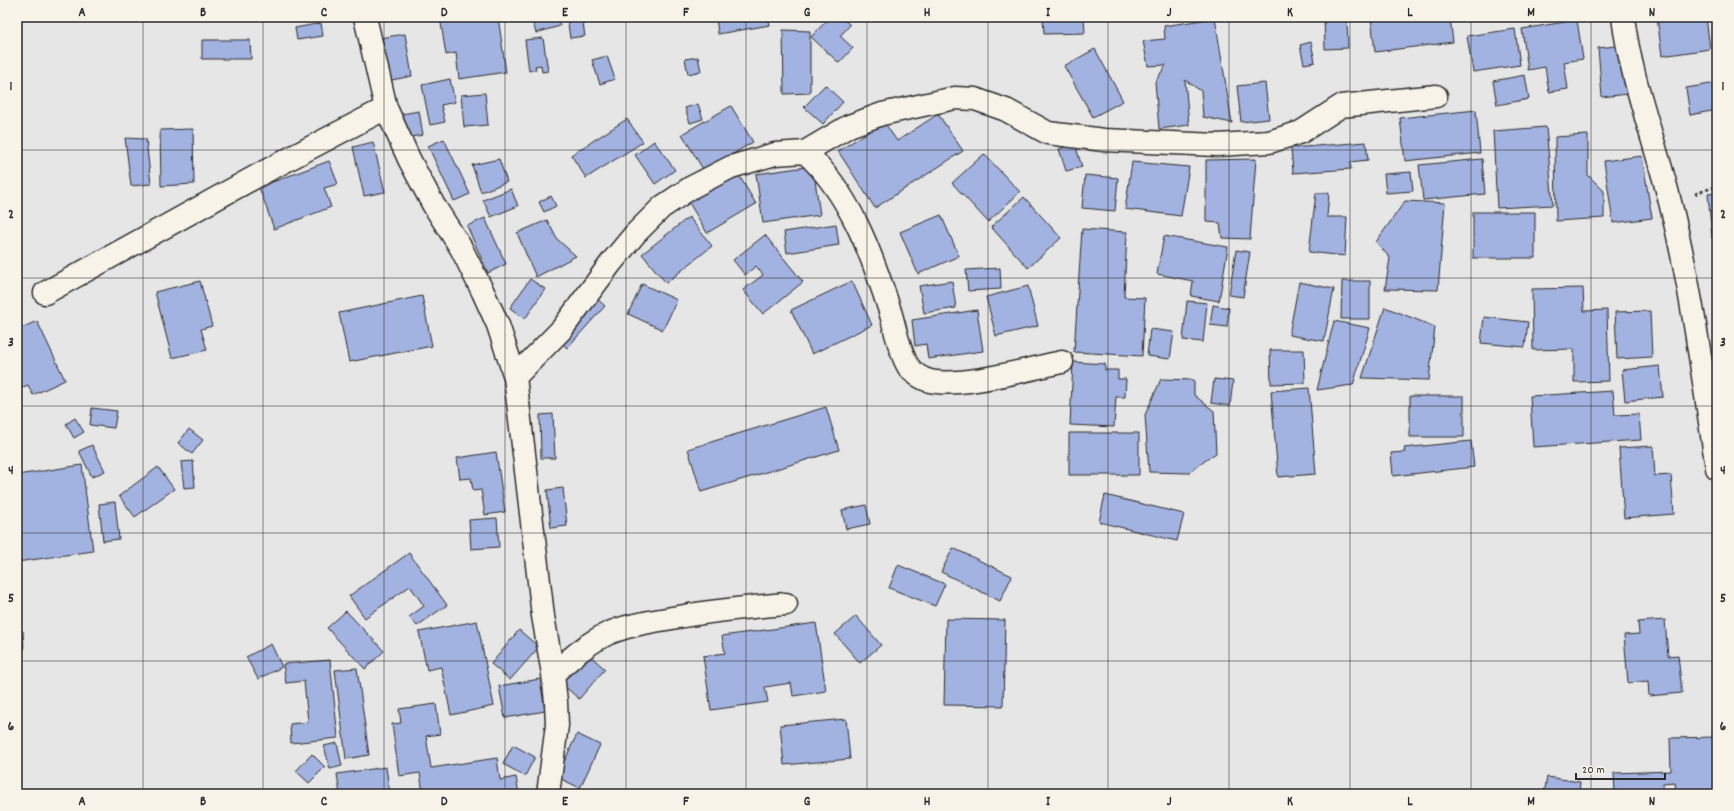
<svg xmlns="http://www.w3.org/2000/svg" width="1734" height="811" viewBox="0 0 1734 811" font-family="Dekko,sans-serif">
<rect width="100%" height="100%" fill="#e6e6e7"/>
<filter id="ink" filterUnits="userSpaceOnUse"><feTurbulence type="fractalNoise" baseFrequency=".025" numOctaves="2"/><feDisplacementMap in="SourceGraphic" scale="8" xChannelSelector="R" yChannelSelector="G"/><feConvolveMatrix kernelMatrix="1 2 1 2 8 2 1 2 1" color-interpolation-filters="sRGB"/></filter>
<g filter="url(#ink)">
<!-- building -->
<path fill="#a2b2e1" stroke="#2b2b2b" d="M440,17H498L506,72L459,79L456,53L446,55Z
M531,17H557L560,26L536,33Z
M567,17H582L585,36L570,38Z
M716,17H768L770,25L718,34Z
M830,17H841L850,25L840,36L853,48L839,63L811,37Z
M1043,17H1084L1085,33L1044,34Z
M1324,17H1347L1348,48L1325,49Z
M1371,17H1450L1453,42L1375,52Z
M1657,17H1706L1710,49L1662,56Z
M1215,18L1232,123L1203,117L1201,91L1185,80L1189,125L1159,129L1155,82L1166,65L1148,66L1143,41L1165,39L1164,26Z
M1577,20L1583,59L1564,62L1568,89L1549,92L1545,67L1528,70L1522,29Z
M321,23L323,36L297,40L295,28Z
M1515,29L1520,65L1473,72L1467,36Z
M783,30L810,31V93L784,94Z
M405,34L412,76L387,81L380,38Z
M543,38L548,71L542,72L541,65L535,66L536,69L529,71L525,40Z
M202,40H250L251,59H202Z
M1311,42L1315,62L1304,64L1300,45Z
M1624,45L1628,94L1602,97L1598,48Z
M1095,49L1123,101L1093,117L1064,66Z
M607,56L615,79L600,84L592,60Z
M698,57L701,71L688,74L685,59Z
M1525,75L1529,99L1497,105L1493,81Z
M450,79L455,102L441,105L445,122L430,125L422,85Z
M1265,83L1269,119L1241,122L1237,86Z
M1717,83V110L1690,115L1686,88Z
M825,85L843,102L823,124L804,107Z
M485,93L488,125L464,127L461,95Z
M698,104L703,119L690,123L685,108Z
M731,106L753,142L704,171L682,134Z
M1476,110L1480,153L1405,161L1400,118Z
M419,111L423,135L405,138L402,114Z
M938,114L963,151L875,208L838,151L884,122L897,141Z
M627,119L643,142L586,178L571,155Z
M1546,127L1553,205L1497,208L1493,131Z
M193,129L194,184L161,186L160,130Z
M1588,135V175L1604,191V218L1556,221L1555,137Z
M125,138L146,139L151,184L131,186Z
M444,139L470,194L454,201L428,146Z
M654,141L675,170L655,184L635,155Z
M373,142L385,192L364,196L353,147Z
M1366,142L1368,160L1350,162L1351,169L1293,173L1291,148Z
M1075,144L1082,167L1066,171L1059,149Z
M984,154L1020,192L988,222L952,183Z
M1642,156L1652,218L1613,223L1604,161Z
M499,159L507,182L481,192L472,165Z
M1256,159L1250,239L1222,238L1220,223L1206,222V160Z
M1482,159L1485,194L1423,200L1419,165Z
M329,161L338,184L324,188L331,207L274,229L259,187Z
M1132,162L1189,167L1181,216L1125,209Z
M813,166L820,215L763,223L756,174Z
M737,172L756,204L707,233L688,201Z
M1411,172L1413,191L1386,193L1384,174Z
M1085,175L1118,178L1115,211L1082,208Z
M511,189L518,206L491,217L483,200Z
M1316,193H1329L1327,217H1347L1345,256L1309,252Z
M1717,193V237L1712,238L1708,194Z
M551,196L556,206L544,212L539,202Z
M1024,197L1061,238L1028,268L991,227Z
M1405,201L1445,203L1438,290L1385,289L1390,258L1376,242Z
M1473,212H1535V258H1473Z
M941,215L959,256L918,274L900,232Z
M689,217L712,246L666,283L642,254Z
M485,218L506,264L488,273L467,226Z
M547,220L557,239L576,256L536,277L517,233Z
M836,224L839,245L787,253L784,232Z
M1082,229L1127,232L1124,297L1145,298L1142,356L1074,352Z
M765,235L803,282L763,314L743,290L763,275L756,266L745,275L733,260Z
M1164,236L1228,247L1219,301L1191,296L1193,281L1157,274Z
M1236,250L1250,252L1243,297L1229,295Z
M1000,268L1001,289L968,291L966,270Z
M530,279L545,289L525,319L510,308Z
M200,281L212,326L201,329L207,350L172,358L155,292Z
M852,281L872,325L812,354L791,310Z
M952,281L956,308L924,313L919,286Z
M1342,281H1370V319H1341Z
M1299,282L1334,289L1324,341L1289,335Z
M642,284L677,300L663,330L628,314Z
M1028,286L1038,326L996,336L986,297Z
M1583,288L1584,311L1607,310L1609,381L1574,382V349L1533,350L1532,289Z
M422,296L432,346L349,362L339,313Z
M595,297L605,306L567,348L557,339Z
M1187,301L1207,303L1203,342L1183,340Z
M1213,305L1229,308L1227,327L1210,325Z
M1385,307L1435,327L1429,380L1362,378Z
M977,310L983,351L928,359L926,344L915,346L912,320Z
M1650,311L1652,357L1617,359L1615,312Z
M1484,317L1528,322L1525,347L1481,343Z
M37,321L65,380L33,395L28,385L21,388L17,380V330Z
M1334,321L1370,328L1353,385L1317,390Z
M1150,329L1174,332L1170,359L1147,356Z
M1270,350H1304L1305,383L1271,384Z
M1073,362L1105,364V370H1118V379H1126L1125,397H1116L1114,427L1070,425Z
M1660,366L1663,397L1625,401L1622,370Z
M1161,379L1194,380V395L1214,411L1216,453L1188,473L1149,472L1145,415Z
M1214,379L1233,381L1230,406L1211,403Z
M1309,388L1316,474L1278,477L1271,391Z
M1613,391L1615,415L1639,414L1641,440L1533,447L1530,396Z
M1410,396H1464V437H1410Z
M17,398L22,405L17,408Z
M826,407L839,450L701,492L688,449Z
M92,408L117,411L114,428L90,425Z
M553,414L555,458H541L540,415Z
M75,418L84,432L74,438L66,424Z
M189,429L203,440L192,454L178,443Z
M1069,433H1139V475H1069Z
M1471,441L1474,467L1393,476L1391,453L1405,452L1404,448Z
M92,445L105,471L92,477L79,451Z
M1653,446L1655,476L1671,475L1674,514L1624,518L1619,448Z
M496,452L505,512L485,515L481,490L473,491L471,478L460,479L457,458Z
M193,461L195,487L184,488L181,462Z
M82,465L93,551L17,562V475Z
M158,467L174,489L135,517L119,496Z
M563,488L567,526L551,528L547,490Z
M1105,495L1184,514L1177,541L1099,522Z
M115,502L119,539L103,541L99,504Z
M866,505L870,524L846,529L842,510Z
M497,518L499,547L471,549L469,520Z
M953,548L1012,576L1000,601L941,572Z
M409,553L447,605L417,626L409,617L424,606L410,586L365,618L349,596Z
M898,565L945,584L935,606L889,588Z
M346,611L384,651L365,669L327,628Z
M856,616L881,645L860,663L835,634Z
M946,619L1005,620L1003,706L944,705Z
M1665,620L1668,656L1678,655L1682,693L1649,696L1648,681L1628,683L1624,635L1639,634L1638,622Z
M477,621L494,706L451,715L441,667L427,670L419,632Z
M816,623L826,691L793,696L791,683L765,687L768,702L711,710L703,656L725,653L722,636Z
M519,630L539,647L510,680L491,664Z
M17,631H23L24,650H17Z
M271,644L282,667L258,679L246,657Z
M587,653L605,669L579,699L560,682Z
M330,660L338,738L291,743L290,724L308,722L304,681L286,683L283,664Z
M357,668L369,755L346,759L335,670Z
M540,679L545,711L505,718L499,686Z
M436,704L440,734L426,736L431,768L497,758L500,780L516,777L519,794H423L420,773L399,776L392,724L401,723L399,709Z
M846,719L850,759L784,765L780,725Z
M577,734L600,745L580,788L557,777Z
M1717,737V794H1676L1675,782L1663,783V794H1615L1614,773L1671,771L1670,738Z
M337,743L342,766L330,769L324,746Z
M513,745L535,757L525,776L503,764Z
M312,754L325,767L309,783L296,771Z
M386,767L390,794H340L337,774Z
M1547,777L1580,782L1579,794H1544Z"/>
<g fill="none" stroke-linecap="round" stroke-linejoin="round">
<!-- minor casing -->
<g stroke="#2b2b2b" stroke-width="25">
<path id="minor" d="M365,17L386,108L409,159L433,204L461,248L483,292L498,325L515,377L543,616L553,674L556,702L557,725L548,794
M1623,17C1631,81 1655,140 1670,202C1692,289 1703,379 1717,468
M805,152C849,192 871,252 889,308C895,326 898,349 908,366C913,373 922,379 930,381C962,388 1028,369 1062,362
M45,293L266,171L386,108
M515,377L562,329L611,263L635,234L662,207L692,187L731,167L775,154L805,152L849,126L882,114L955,98L975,99L1006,110L1048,133L1104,140L1217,145L1269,142L1301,132L1341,106L1436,96
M553,674C570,659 586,644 607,634C627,625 650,622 672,618C710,611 748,607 786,604"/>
</g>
<!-- path -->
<path stroke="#2b2b2b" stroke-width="2.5" stroke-dasharray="3 3" stroke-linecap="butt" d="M1695,194L1717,186"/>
<!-- minor -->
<use href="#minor" stroke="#f7f3e8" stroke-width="22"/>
</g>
</g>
<!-- grid -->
<path fill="none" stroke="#2b2b2b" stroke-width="1" stroke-opacity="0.55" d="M143,17V794M263,17V794M384,17V794M505,17V794M626,17V794M746,17V794M867,17V794M988,17V794M1108,17V794M1229,17V794M1350,17V794M1471,17V794M1591,17V794M17,150H1717M17,278H1717M17,406H1717M17,533H1717M17,661H1717"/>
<!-- margin -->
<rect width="1734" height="811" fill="none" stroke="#f7f3e8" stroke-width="44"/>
<!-- scale -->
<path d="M1576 773v6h89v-6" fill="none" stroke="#2b2b2b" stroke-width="2"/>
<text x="1582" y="773" font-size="12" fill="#2b2b2b" stroke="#f7f3e8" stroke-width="3" paint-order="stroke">20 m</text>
<rect x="22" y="22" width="1690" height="767" fill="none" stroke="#2b2b2b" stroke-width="1.5"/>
<g font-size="13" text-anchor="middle" font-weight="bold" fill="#2b2b2b">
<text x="82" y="16">A</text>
<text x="203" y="16">B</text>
<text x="324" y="16">C</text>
<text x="444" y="16">D</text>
<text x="565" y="16">E</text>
<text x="686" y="16">F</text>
<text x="807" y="16">G</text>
<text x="927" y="16">H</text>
<text x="1048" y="16">I</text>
<text x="1169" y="16">J</text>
<text x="1290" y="16">K</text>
<text x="1410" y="16">L</text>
<text x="1531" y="16">M</text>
<text x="1652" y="16">N</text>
<text x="11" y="90">1</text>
<text x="1723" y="90">1</text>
<text x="11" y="218">2</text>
<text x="1723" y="218">2</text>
<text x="11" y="346">3</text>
<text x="1723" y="346">3</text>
<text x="11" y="474">4</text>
<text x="1723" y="474">4</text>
<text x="11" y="602">5</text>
<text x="1723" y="602">5</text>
<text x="11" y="730">6</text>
<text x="1723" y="730">6</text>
<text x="82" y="805">A</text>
<text x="203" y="805">B</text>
<text x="324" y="805">C</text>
<text x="444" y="805">D</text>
<text x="565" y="805">E</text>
<text x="686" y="805">F</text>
<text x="807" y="805">G</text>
<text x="927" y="805">H</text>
<text x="1048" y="805">I</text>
<text x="1169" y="805">J</text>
<text x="1290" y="805">K</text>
<text x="1410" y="805">L</text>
<text x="1531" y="805">M</text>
<text x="1652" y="805">N</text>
</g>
</svg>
